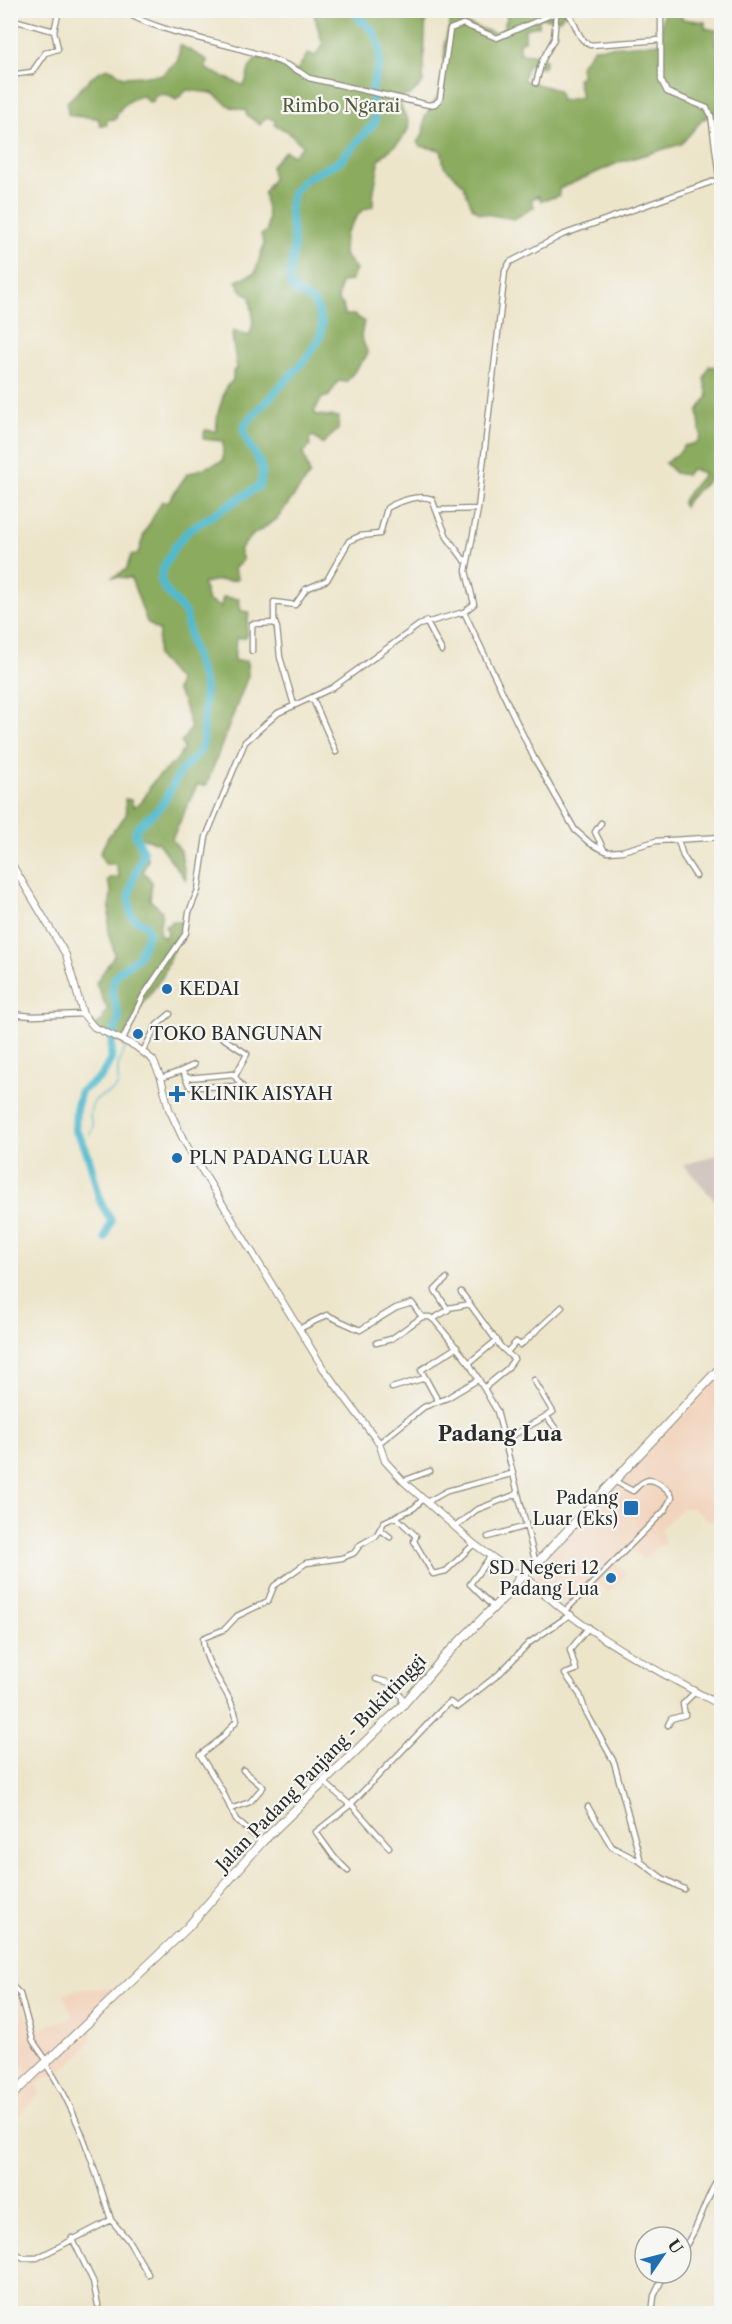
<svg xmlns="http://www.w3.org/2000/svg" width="732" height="2324" viewBox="0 0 732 2324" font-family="'Libre Caslon Text',serif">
<rect width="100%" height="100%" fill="#f6f6f2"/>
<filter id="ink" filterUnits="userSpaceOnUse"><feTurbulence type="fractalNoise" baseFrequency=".0167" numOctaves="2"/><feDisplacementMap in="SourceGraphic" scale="12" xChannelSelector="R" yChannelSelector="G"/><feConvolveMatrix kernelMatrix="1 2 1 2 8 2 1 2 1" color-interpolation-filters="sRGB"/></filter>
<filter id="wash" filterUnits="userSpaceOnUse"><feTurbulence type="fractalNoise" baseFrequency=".008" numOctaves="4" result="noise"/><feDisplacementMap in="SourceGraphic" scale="24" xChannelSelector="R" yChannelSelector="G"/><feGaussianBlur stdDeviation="1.35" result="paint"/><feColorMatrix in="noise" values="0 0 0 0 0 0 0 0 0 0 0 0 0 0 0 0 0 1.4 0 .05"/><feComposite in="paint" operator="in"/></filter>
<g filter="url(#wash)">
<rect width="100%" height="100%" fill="#ede5ca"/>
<!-- built -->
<path fill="#f2d4be" d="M721,1374V1451L716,1456L721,1462L722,1501L716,1519L710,1522L692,1508H683L661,1528L665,1544L656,1547L643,1560L630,1546L615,1562L626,1574L608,1593L595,1581L573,1604H568L539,1583L536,1577L537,1569Z
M11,1983L19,1992L33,2031L73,2017L63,1993L84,1989L121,1988L92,2024L91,2041L81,2054L52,2078L50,2075L38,2084L40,2093L11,2125L10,2087L26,2072L11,2054Z"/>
<!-- industrial -->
<path fill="#cfc0ba" d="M721,1153V1208L684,1165Z"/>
<!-- forest -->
<path fill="#8bab5f" stroke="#5b6b45" stroke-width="1.5" d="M313,11H426L423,83L410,95L401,97C396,110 412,117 408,129C403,144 386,150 379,160C378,179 372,187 373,206L361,211L345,234L344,255L356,269L351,281L341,282L338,300L343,305L345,315H354L364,321L361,336L368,354L346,382L338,381L329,396L322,398L314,412L317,415L339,417L338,430L322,444L313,436L309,439L310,446L303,453L310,474L277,519L254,534L239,550L243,560L234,569L238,579C227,583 217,577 203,584L208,601L221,607L223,597L239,599L241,611L249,612L246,638H236L234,661H247L248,676L206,786L197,785L172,839L181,852L186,880L158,843L139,837L148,860L143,871L152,882L150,900L162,911L159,933L164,938L168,932L165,926L170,924L171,921L183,922L163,976L136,1013L125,1037L130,1047L91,1027L104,1020L102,1016L108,1011L96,983L115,954L108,933L111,890L107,881L109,878H119L116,864H105L100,853L108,837L126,815L125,799L131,800L133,807C147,802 145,792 153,782C165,766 173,770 184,748L181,743L191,728L183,701L176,690L179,681L157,656L159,631L147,622L131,578L113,577L126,570L131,555L138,554L144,534L162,501L167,503L187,474L223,461V441L203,439L205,430L216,431L218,413L226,387L233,380V371L237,369L232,334L234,331L249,336C256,322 252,312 250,297L242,291L236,281L255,273L264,244L261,235L267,231L268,217L264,193L273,178L271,166L285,151L293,155L303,146L287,131L275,125V120L266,117L260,125L247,115L245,110L231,107L212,93L187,90L176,100C168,95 162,91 153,98L154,101L149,102L143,96C133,96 117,108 116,119L106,120L107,125H100L98,118L72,116L68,114L67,102C78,94 98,64 112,69C116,71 119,75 123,77L162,75L178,60L180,45L207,60L206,69L242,85L245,84L249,69L257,57L297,71L308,53L315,56L323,45Z
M503,11H567L559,20L539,18V26L525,29V41L519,42V53L531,54L546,59L543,68L528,64L523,80L558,90L561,101L581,97L577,78L582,77L580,66L594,48L661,43L663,11H681L682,19L705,22V28L716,30L715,44H721V112L703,119L681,144L620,162L559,189V196L541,201L539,196L531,199L534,207L514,219L480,213L472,207L463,184L444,166L441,150L420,146L417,142L423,135L425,117L443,87L445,42L451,19L501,35L507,18Z
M721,355C722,390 729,446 711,476C704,488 689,493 684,507L682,504C686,492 698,483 704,473L691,469L686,475L675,473L665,463L680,452L684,446L696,443L701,437L698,411L708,396L704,379L709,366L715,367Z"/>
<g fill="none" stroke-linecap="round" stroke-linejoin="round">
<!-- stream -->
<path stroke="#51bace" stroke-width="1.5" d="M90,1134L93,1127L90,1116L92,1105L96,1099L114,1090L118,1085V1066L125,1048"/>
<!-- river -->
<path stroke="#51bace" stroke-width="8" d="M105,1238L111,1221C108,1214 102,1207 100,1200C93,1178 90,1148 75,1131L76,1109L81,1091L101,1077L111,1059L112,1038L119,1018L112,992L113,981L118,973L138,957L149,932L146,925L133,918C123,897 136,870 144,852L135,834L136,829L162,805L180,772L199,753L203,742L205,687L190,640L186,614L164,588L161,580L163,568L176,545L189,530L259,486C272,461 239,444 245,424L304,361L320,338L322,324L318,310L313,301L295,291L289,282L294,246L290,209L293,192L305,179L340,161L375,122C375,112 372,103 372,93C373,70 387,62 375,34C370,25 360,23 356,14L357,10"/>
</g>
</g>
<g filter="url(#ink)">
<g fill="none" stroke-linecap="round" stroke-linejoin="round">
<!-- minor casing -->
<g stroke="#8c887a" stroke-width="7">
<path id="minor" d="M121,10C177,43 259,42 309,78L429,105L435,104L440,99L450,29L463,24L497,38L562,10
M565,10C577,20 575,38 590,45L661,40
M661,10V80L667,92L707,108L711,115L722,201
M10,19L54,31
M10,75L32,72L45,53L58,49L54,31L59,10
M536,83L542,61L554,39L556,15
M436,510L447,537L464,560L468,559
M464,612L534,758L575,830L591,844L608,852L622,851L656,841L722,837
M426,621L442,651
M252,651V624L275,623
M312,697L336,752
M294,705L280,657L277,628L274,620V602L295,605L306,589L327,580L349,541L360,536L380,534L387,508C399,501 419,494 432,499L436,510L478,509
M601,823L595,832L604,850
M678,840L683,856L696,876
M10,1014L33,1016L83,1014
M214,1032L247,1054L235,1076
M122,1041L143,996L186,933L189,912L198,890L206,837L245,742L278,713L332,688L419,625L464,612L474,604L466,571L478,509L505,271L510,262L562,235L717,180
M143,1051L157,1025L170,1014
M181,1071L194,1065
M185,1077L190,1087L242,1086
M161,1078L181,1071L188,1078L233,1074L248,1094
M461,1292L501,1347L514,1359L507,1369L484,1388
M448,1308L470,1304
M433,1319L448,1310L435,1290L446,1279
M299,1329L327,1315L360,1330L396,1308L412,1303L422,1317H430L435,1321L469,1363L497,1411L536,1564
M376,1343L391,1339L422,1317
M508,1351L516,1342L520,1345L523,1343L562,1307
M469,1363L497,1340
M392,1388L425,1378
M438,1401L421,1370L457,1347
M547,1417L559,1433
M505,1440L553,1412L534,1380
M379,1443L424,1407L447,1398L479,1379
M403,1481L430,1471
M427,1502L447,1491L511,1474
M396,1517L416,1536L414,1541L433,1574L446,1571L474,1544
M455,1527L476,1510L517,1494
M381,1530L390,1537
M488,1537L526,1526
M490,1557L470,1584L492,1606
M566,1610L665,1510L672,1497C670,1491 658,1480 649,1480C643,1480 637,1487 633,1491L616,1482
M589,1627L570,1650L576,1670L565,1674L580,1695L585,1710L614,1762L641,1862L662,1878L684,1889
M376,1679L390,1683L402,1697V1704
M668,1725L671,1719L685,1715L683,1704L696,1691
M324,1782L350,1805
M351,1804L389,1847
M588,1807L612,1847L641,1862
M231,1809L250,1802L263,1787L243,1770
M262,1842L236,1820L222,1790L200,1755L222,1738L237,1720C231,1690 204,1669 203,1638L225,1629L237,1616L268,1601L274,1586L306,1563L342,1558L354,1553L360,1545L376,1536L384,1522L414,1508L423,1499
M348,1871L334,1857L316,1832L350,1805L446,1705L450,1702L457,1707L499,1674L529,1643L571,1614
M10,1984L20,1994L33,2041L47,2061
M111,2220L128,2240L148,2274
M72,2238L93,2281L98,2305
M10,2250L24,2258H37L111,2220C94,2167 77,2108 45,2063
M681,2252C701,2227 704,2197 722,2173
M652,2314L654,2296L665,2273"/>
</g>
<!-- secondary casing -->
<g stroke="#8c887a" stroke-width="8">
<path id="secondary" d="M10,861L66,955L83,1014L94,1027L135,1046L153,1060L161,1078L169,1109L184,1141L323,1368L379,1443L385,1461L403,1481L474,1544L513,1572L523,1573C577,1631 653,1668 722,1706"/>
</g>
<!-- trunk casing -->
<g stroke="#8c887a" stroke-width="10">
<path id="trunk" d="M10,2097L187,1928L262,1842L401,1707L446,1655L513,1588L523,1573L536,1564L722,1366"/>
</g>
<!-- minor -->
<use href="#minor" stroke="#fff" stroke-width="4.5"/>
<!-- secondary -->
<use href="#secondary" stroke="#fff" stroke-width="6"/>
<!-- trunk -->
<use href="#trunk" stroke="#fff" stroke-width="8"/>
</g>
</g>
<!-- markers -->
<g fill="#1f6fb2" stroke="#f6f6f2" stroke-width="2">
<circle cx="167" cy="989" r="6"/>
<circle cx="138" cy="1034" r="6"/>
<path d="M174 1085h6v6h6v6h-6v6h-6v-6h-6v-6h6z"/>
<circle cx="177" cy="1158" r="6"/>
<rect x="623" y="1500" width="16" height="16" rx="3"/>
<circle cx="611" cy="1578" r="6"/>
</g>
<g text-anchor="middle" stroke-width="4.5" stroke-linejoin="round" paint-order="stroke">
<!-- park labels -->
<g font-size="18" fill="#535a3e" stroke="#f6f6f2">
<text x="341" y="112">Rimbo Ngarai</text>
</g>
<!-- poi labels -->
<g font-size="18" fill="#2b2b2b" stroke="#f6f6f2" text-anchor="start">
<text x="179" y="995">KEDAI</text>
<text x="150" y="1040">TOKO BANGUNAN</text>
<text x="190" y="1100">KLINIK AISYAH</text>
<text x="189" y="1164">PLN PADANG LUAR</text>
<text x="618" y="1504" text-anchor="end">Padang<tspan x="618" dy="21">Luar (Eks)</tspan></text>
<text x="599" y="1574" text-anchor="end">SD Negeri 12<tspan x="599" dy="21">Padang Lua</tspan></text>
</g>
<!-- street labels -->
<g font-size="18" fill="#2b2b2b" stroke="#f6f6f2">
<text transform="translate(321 1763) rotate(-46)" y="6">Jalan Padang Panjang - Bukittinggi</text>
</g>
<!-- quarter labels -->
<g font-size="21" font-weight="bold" fill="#2b2b2b" stroke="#f6f6f2">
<text x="500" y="1441">Padang Lua</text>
</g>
</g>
<!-- margin -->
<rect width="732" height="2324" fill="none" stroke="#f6f6f2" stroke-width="36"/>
<!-- north arrow -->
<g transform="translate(663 2255) rotate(55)"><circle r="28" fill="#f6f6f2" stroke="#a5a5a2" stroke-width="1.5"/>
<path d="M0-4.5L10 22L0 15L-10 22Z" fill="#1f6fb2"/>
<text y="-9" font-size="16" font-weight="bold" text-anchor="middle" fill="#2b2b2b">U</text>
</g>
</svg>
